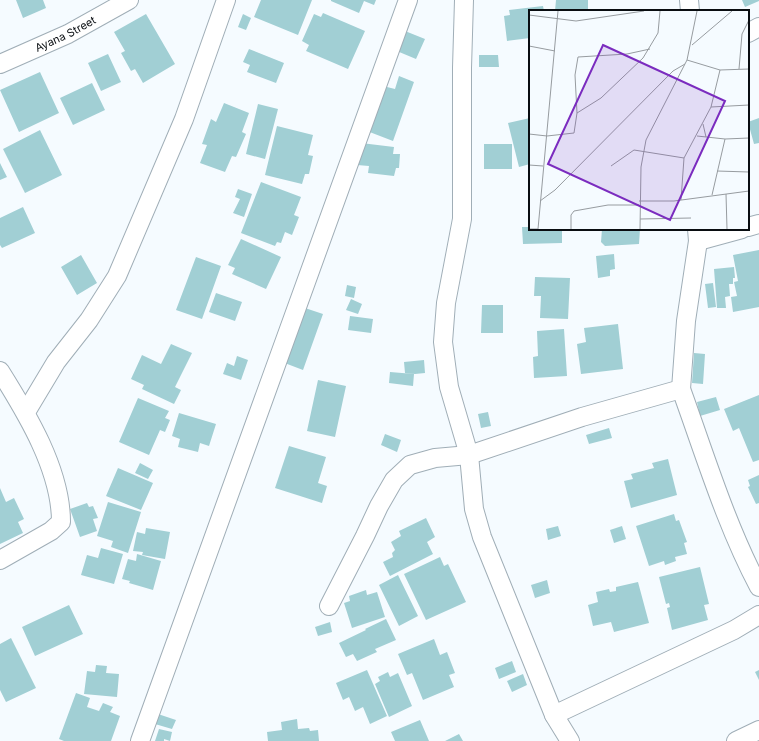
<svg xmlns="http://www.w3.org/2000/svg" width="759" height="741" viewBox="0 0 759 741" font-family="Inter,sans-serif">
<rect width="100%" height="100%" fill="#f5fbff"/>
<!-- building -->
<path fill="#a1cfd4" d="M16,0H43L46,8L23,18Z
M261,0H312L298,35L254,17Z
M331,0H376L374,5L364,1L359,13L331,1Z
M556,0H588V11H555Z
M742,0H759V1L745,7Z
M543,6L544,11H530V38L507,41L504,16L510,15L509,10Z
M323,13L365,31L348,69L306,51L309,45L302,41L314,14L321,17Z
M146,14L175,64L143,83L135,69L131,71L121,53L125,51L114,32Z
M243,14L251,18L246,30L238,27Z
M400,29L425,39L416,59L392,49Z
M249,49L284,63L276,83L247,72L250,65L243,62Z
M108,54L121,82L101,91L88,63Z
M479,55H498L499,67H479Z
M40,72L59,113L19,132L0,90Z
M399,76L414,82L393,141L367,131L383,86L395,89Z
M92,83L105,110L73,125L60,98Z
M224,103L249,113L242,132L246,134L236,157L232,156L225,172L200,163L207,145L202,144L211,119L216,122Z
M258,104L278,109L265,159L246,154Z
M530,118V164L519,167L508,123Z
M759,118V143L754,144L748,122Z
M277,126L313,135L308,155L313,156L309,174H305L302,184L265,175Z
M40,130L62,175L25,193L3,149Z
M361,143L394,147L393,154H400L399,168H396L394,176L368,173L369,166L357,165Z
M484,144H512V169H484Z
M0,163L7,177L0,180Z
M261,182L301,197L294,215L299,217L292,235L285,232L281,243L277,242L275,246L241,233Z
M238,189L252,194L244,217L233,213L240,199L235,197Z
M528,204H530V229H562V243L523,244L522,227H529Z
M23,207L35,233L2,248L0,245V218Z
M602,229H640L639,244L605,246L601,242Z
M241,239L281,257L266,289L232,274L235,268L228,265Z
M759,250V307L733,312L731,297L737,296L734,282L738,281L733,255Z
M614,254L615,269L610,270V276L598,278L596,256Z
M81,255L97,283L77,295L61,267Z
M196,257L221,266L202,319L176,310Z
M734,267L735,278H733V284H729L730,296L725,297L726,308H717L714,269Z
M535,277L570,278L568,319L540,318L541,296H534Z
M713,283L716,307L708,308L705,284Z
M347,285L356,287L354,298L345,296Z
M216,293L242,302L235,321L209,312Z
M351,299L362,304L358,314L346,310Z
M482,305H503V333H481Z
M302,307L323,314L303,370L282,362Z
M350,316L373,319L371,333L348,330Z
M618,324L623,369L581,374L577,344L586,342L584,328Z
M564,329L567,376L534,378L533,357L538,356L537,331Z
M171,344L192,353L175,387L181,390L174,404L142,389L144,385L131,379L142,355L161,364Z
M694,353L705,354L703,384L692,383Z
M237,356L248,360L241,380L223,374L227,363L234,366Z
M424,360L425,373L415,374L405,373L404,362Z
M390,372L414,374L413,386L389,383Z
M318,380L346,386L335,437L307,431Z
M759,395V460L753,462L739,428L733,431L724,409Z
M716,397L720,410L700,416L697,402Z
M138,398L169,411L165,418L170,420L165,432L160,430L149,455L119,442Z
M488,412L491,426L481,428L478,414Z
M179,413L216,424L209,446L200,443L198,452L178,447L180,439L172,436Z
M609,428L612,438L589,444L586,435Z
M385,434L401,440L397,452L381,445Z
M289,446L326,457L318,483L327,486L322,503L275,488Z
M668,459L677,495L631,508L624,481L633,479L631,474L654,468L652,463Z
M140,463L153,470L148,479L135,473Z
M118,468L153,483L141,510L106,496Z
M759,475V503L756,504L748,487L750,486L748,480Z
M0,488L6,502L14,498L24,519L18,522L23,533L0,544Z
M108,502L141,512L128,553L111,547L113,541L97,536Z
M87,503L89,507L93,506L98,518L93,519L97,531L80,537L70,509Z
M674,514L676,521L679,520L687,542L684,543L687,554L675,557L676,561L665,565L664,561L649,566L636,526Z
M426,518L435,537L427,542L433,554L390,576L383,562L393,557L392,553L395,550L391,542L401,536L399,531Z
M558,526L561,536L548,540L546,529Z
M622,526L626,539L614,543L610,530Z
M146,528L170,532L165,559L142,555L143,552L133,551L137,532L145,534Z
M101,548L123,554L114,584L81,575L87,555L98,558Z
M137,554L161,561L153,590L129,583L130,581L122,579L128,559L136,561Z
M440,557L444,566L448,564L466,602L426,620L404,574Z
M700,567L709,604L704,605L708,620L672,630L667,608L670,607L669,603L666,604L659,577Z
M398,575L418,616L399,626L379,585Z
M547,580L550,593L535,598L531,585Z
M638,582L649,623L614,632L611,622L593,626L588,605L598,602L596,592L609,589L610,592L616,591V587Z
M366,590L367,595L377,592L385,617L352,628L344,603L350,601L349,596Z
M69,605L83,634L35,656L22,627Z
M386,619L396,640L375,649L377,652L357,661L353,654L346,657L339,643L366,630L365,629Z
M330,622L332,632L318,636L315,627Z
M11,638L36,688L6,702L0,690V644Z
M434,639L440,655L447,652L455,673L449,675L454,687L423,700L412,673L407,675L398,654Z
M512,661L516,672L499,679L495,668Z
M96,665L107,666L106,673L119,674L117,697L84,694L87,671L95,672Z
M367,670L387,716L370,724L363,707L355,711L349,697L343,700L336,683Z
M759,670V680L755,672Z
M388,672L390,677L398,673L412,706L389,717L375,684L380,681L378,677Z
M523,674L527,685L512,692L507,681Z
M76,693L90,698L87,707L99,711L103,703L113,707L110,712L120,716L111,741H64L59,739Z
M158,714L176,720L172,729L155,724Z
M297,719L298,729L309,728L310,731L318,730L319,741H268L267,732L282,730L281,722Z
M420,720L429,741H395L391,732Z
M159,729L172,732L170,741L164,739V741H155Z
M459,734L463,741H445Z"/>
<g fill="none" stroke-linecap="round" stroke-linejoin="round">
<!-- minor casing -->
<g stroke="#a0aeb7" stroke-width="20">
<g id="minor">
<path d="M464,0L462,68V219L446,303L443,342L449,387L469,455L474,509L482,537L554,715L570,741"/>
<path d="M689,0L690,11"/>
<path d="M748,33L759,27"/>
<path id="s1" d="M0,64L68,34L129,0"/>
<path d="M748,227L759,224"/>
<path d="M698,241L742,229"/>
<path d="M0,371C27,414 61,470 61,522L51,531L0,560"/>
<path d="M681,389C705,455 726,525 759,587"/>
<path d="M26,412L56,362L89,320L117,276L184,119L226,0"/>
<path d="M329,606L365,536L379,506L394,480L410,465L435,458L469,455L582,417L681,389L686,321L698,241L697,229"/>
<path d="M554,715L734,630L759,615"/>
<path d="M140,741L408,0"/>
<path d="M736,741L759,730"/>
</g>
</g>
<!-- minor -->
<use href="#minor" stroke="#fff" stroke-width="18"/>
</g>
<g text-anchor="middle" stroke-width="3" stroke-linejoin="round" paint-order="stroke">
<!-- street labels -->
<g font-size="11" fill="#090d11" stroke="#fff">
<text dy="4" stroke="none"><textPath href="#s1" startOffset="72">Ayana Street</textPath></text>
</g>
</g>
<!-- overview -->
<g transform="translate(529 10)">
<rect width="220" height="220" fill="#f5fbff"/>
<path fill="none" stroke="#979ca0" stroke-width="1" d="M0,5L47,11L115,1M163,35L203,1M0,36L26,41M158,50L191,60L220,59M210,59L213,24L220,10M182,97L220,95M48,103L72,88L114,48L129,23L131,1M174,114L177,127M0,124L18,126L45,123L48,103L46,65L49,47L98,44L121,39M168,126L196,129L220,128M0,155L14,156M82,156L105,140L155,148L182,97L191,60M188,161L220,162M197,184L198,219M183,185L196,129M152,190L155,148M11,191L26,180L144,61L156,54M110,191H145L220,181M111,209L162,208M0,219H9L29,1M42,219V205L45,201L79,195H110M111,219L112,157L117,130L158,50L168,1"/>
<path fill="#7b2cbf" fill-opacity="0.15" stroke="#7b2cbf" stroke-width="2" d="M74,35L196,91L141,210L19,154Z"/>
<rect width="220" height="220" fill="none" stroke="#090d11" stroke-width="2"/>
</g>
</svg>
